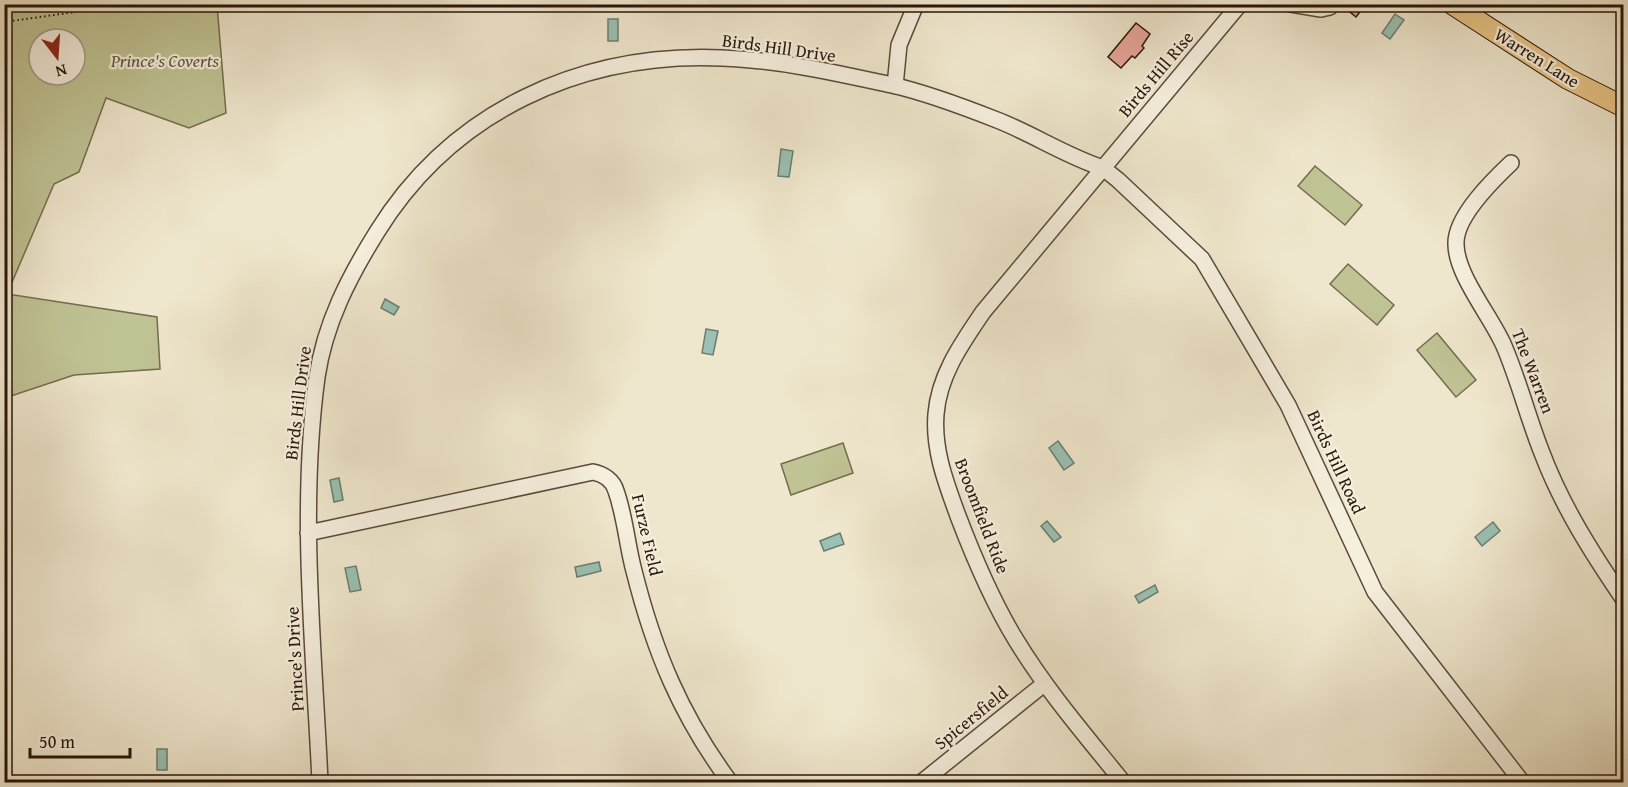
<svg xmlns="http://www.w3.org/2000/svg" width="1628" height="787" viewBox="0 0 1628 787" font-family="'Gentium Book Plus',serif">
<rect width="100%" height="100%" fill="#efe7cd"/>
<filter id="stains"><feTurbulence type="fractalNoise" baseFrequency=".00333" numOctaves="4"/><feColorMatrix values="0 0 0 0 .2 0 0 0 0 .09 0 0 0 0 .02 0 0 0 .5 -.17"/></filter>
<radialGradient id="worn" r=".72"><stop offset=".6" stop-color="#630" stop-opacity="0"/><stop offset="1" stop-color="#630" stop-opacity=".3"/></radialGradient>
<!-- green -->
<path fill="#c0c394" stroke="#746c4e" stroke-width="1.5" fill-rule="evenodd" d="M4,5H217L226,113L189,128L106,98L79,172L54,184L7,294L157,317L160,369L74,375L5,398ZM39,39H75V75H39Z
M1315,166L1362,205L1345,225L1298,186Z
M1348,264L1394,305L1377,325L1330,284Z
M1437,333L1476,380L1456,397L1417,350Z
M843,443L853,473L791,495L781,464Z"/>
<!-- water -->
<path fill="#9ac1b3" stroke="#6c7d6f" stroke-width="1.5" d="M1395,14L1404,20L1390,39L1382,33Z
M608,19H618V41H608Z
M781,149L793,151L789,177L778,176Z
M385,299L399,307L394,315L381,308Z
M706,329L718,331L713,355L702,353Z
M1058,441L1074,463L1064,470L1049,448Z
M339,478L343,500L334,502L330,480Z
M1047,521L1061,537L1054,542L1041,526Z
M1493,522L1500,531L1482,546L1475,537Z
M840,533L844,544L824,551L820,541Z
M599,562L601,571L577,577L575,567Z
M356,566L361,590L350,592L345,568Z
M1155,585L1158,592L1139,603L1135,596Z
M157,749H167V770H157Z"/>
<!-- building -->
<path fill="#e8a599" stroke="#281609" stroke-width="1.5" d="M1340,4H1366L1356,17Z
M1136,23L1150,34L1142,46L1144,48L1135,58L1132,56L1121,68L1108,57Z"/>
<g fill="none" stroke-linecap="round" stroke-linejoin="round">
<!-- minor casing -->
<g stroke="#5a4a3a" stroke-width="18">
<path id="minor" d="M1291,4L1321,9L1330,7
M895,86L899,45L916,4
M1511,163C1493,180 1455,217 1456,244C1456,275 1491,316 1504,346C1519,381 1528,418 1542,453C1562,506 1592,553 1624,600
M308,533L593,472C603,474 613,480 616,491C625,516 627,545 634,571C654,651 681,716 730,782
M320,782C314,648 299,511 317,377C325,323 349,277 377,232C452,111 581,52 722,58C779,60 837,73 892,85C927,93 964,107 997,120C1033,134 1066,156 1103,168L1118,180L1202,259L1288,405L1375,592L1522,782
M922,782L1044,684
M1123,782C1086,736 1047,691 1016,640C992,601 974,558 958,516C946,483 933,450 936,414C939,375 962,343 983,312L1240,4"/>
</g>
<!-- major casing -->
<g stroke="#281609" stroke-width="22">
<path id="major" d="M1452,4L1568,79L1624,107"/>
</g>
<!-- path -->
<path stroke="#281609" stroke-width="2" stroke-dasharray="1.5 3" stroke-linecap="butt" d="M4,22L133,4"/>
<!-- minor -->
<use href="#minor" stroke="#f5efde" stroke-width="15"/>
<!-- major -->
<use href="#major" stroke="#e8c486" stroke-width="20"/>
</g>
<g text-anchor="middle" stroke-width="4.5" stroke-linejoin="round" paint-order="stroke">
<!-- street labels -->
<g font-size="18" fill="#281609" stroke="#f5efde">
<text transform="translate(779 48) rotate(8)" y="6">Birds Hill Drive</text>
<text transform="translate(1537 58) rotate(32)" y="6">Warren Lane</text>
<text transform="translate(1156 74) rotate(-50)" y="6">Birds Hill Rise</text>
<text transform="translate(1533 371) rotate(69)" y="6">The Warren</text>
<text transform="translate(298 403) rotate(-83)" y="6">Birds Hill Drive</text>
<text transform="translate(1336 462) rotate(65)" y="6">Birds Hill Road</text>
<text transform="translate(982 516) rotate(69)" y="6">Broomfield Ride</text>
<text transform="translate(647 535) rotate(77)" y="6">Furze Field</text>
<text transform="translate(295 659) rotate(-93)" y="6">Prince's Drive</text>
<text transform="translate(971 718) rotate(-39)" y="6">Spicersfield</text>
</g>
<!-- park labels -->
<g font-size="18" font-style="italic" fill="#5d533a" stroke="#f5efde">
<text x="165" y="67">Prince's Coverts</text>
</g>
</g>
<!-- margin -->
<rect width="1628" height="787" fill="none" stroke="#efe7cd" stroke-width="24"/>
<rect x="6" y="6" width="1616" height="775" fill="none" stroke="#281609" stroke-width="3"/>
<rect x="12" y="12" width="1604" height="763" fill="none" stroke="#281609" stroke-width="1.5"/>
<!-- north arrow -->
<g transform="translate(57 57) rotate(163)"><circle r="28" fill="#f5efde" stroke="#a39889" stroke-width="1.5"/>
<path d="M0-4.5L10 22L0 15L-10 22Z" fill="#8f2418"/>
<text y="-9" font-size="16" font-weight="bold" text-anchor="middle" fill="#281609">N</text>
</g>
<!-- scale -->
<path d="M30 748v9h100v-9" fill="none" stroke="#281609" stroke-width="3"/>
<text x="39" y="748" font-size="18" fill="#281609" stroke="#f5efde" stroke-width="4.5" paint-order="stroke">50 m</text>
<rect width="100%" height="100%" filter="url(#stains)"/>
<rect width="100%" height="100%" fill="url(#worn)"/>
</svg>
